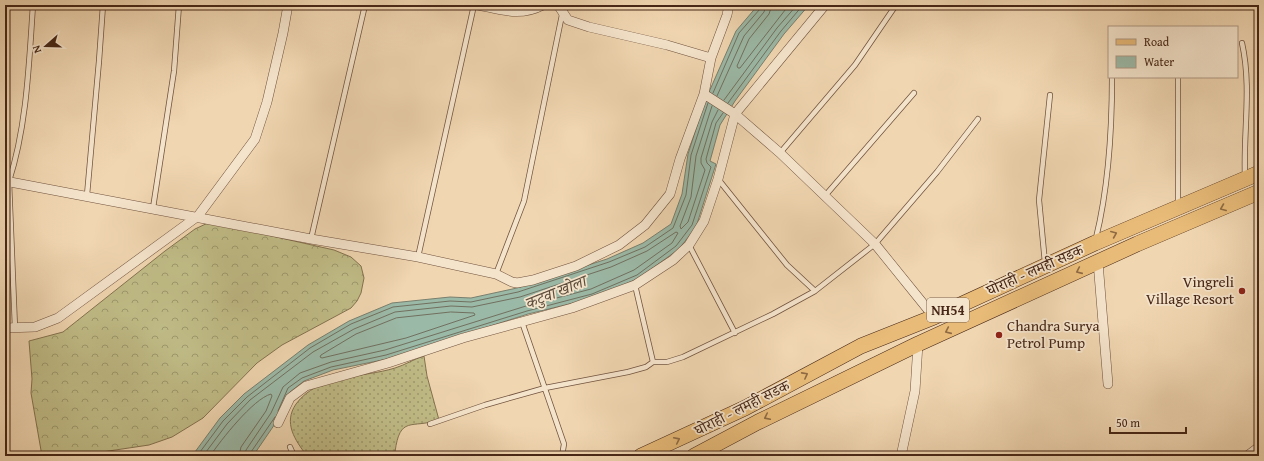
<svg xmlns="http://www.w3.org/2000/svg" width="1264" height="461" viewBox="0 0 1264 461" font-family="'Gentium Book Plus','Noto Serif Devanagari',serif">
<defs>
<pattern id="grass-dots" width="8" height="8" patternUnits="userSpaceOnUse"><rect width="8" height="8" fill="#c0bc87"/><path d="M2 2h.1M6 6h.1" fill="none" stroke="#9e996d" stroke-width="1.8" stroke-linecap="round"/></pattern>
<pattern id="forest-crowns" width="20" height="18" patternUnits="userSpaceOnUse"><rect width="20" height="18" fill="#c0bc87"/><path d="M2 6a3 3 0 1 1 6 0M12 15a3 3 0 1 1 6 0" fill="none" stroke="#9e996d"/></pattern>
</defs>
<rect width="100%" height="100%" fill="#f0d6b1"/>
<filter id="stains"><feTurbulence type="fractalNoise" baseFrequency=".005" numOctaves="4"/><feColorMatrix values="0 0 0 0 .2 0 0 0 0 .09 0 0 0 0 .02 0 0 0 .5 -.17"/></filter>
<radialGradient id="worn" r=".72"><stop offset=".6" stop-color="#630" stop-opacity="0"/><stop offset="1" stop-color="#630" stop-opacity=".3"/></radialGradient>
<!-- grass -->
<path fill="url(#grass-dots)" stroke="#84724f" d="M424,356L427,376L439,420C411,429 400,415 395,452L388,456H307C295,440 283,423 296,404C318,374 363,378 395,368C405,365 414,359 424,356Z"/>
<!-- forest -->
<path fill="url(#forest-crowns)" stroke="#84724f" d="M210,222L334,250L351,257L361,266L364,278L361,293L357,301L351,308L282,345L257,363L203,418L172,437L149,445L75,456H42L31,393L32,379L29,341L63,332L165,251L195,229Z"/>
<!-- water -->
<path fill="#9bb9a7" stroke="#797f6d" d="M758,5H809L784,34L735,101L720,125L710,161L716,164L696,227L679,249L639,278L594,298L528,314L387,359L333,370L304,381L290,392L279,418L253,456H192L220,418L244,394L308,345L349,321L392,303L450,297L471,298L517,288L607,259L643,243L671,224L682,194L688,154L705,101L736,31Z"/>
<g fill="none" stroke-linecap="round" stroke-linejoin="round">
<!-- shore -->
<path stroke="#71705f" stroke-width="1" d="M772,5L769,14L749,39L737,66L738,68H740L789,5
M713,93L739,33L760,9L761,5
M717,96L744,36L764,12L766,5
M724,100L777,28L797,5
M728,103L781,31L803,5
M712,106L696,156L691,197L680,226L681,229L688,222L705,170L701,163V158L712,122L718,110
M451,312L474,313L475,315L406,338L322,358L320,357L321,355L356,334L396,318Z
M278,411L288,388L302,378L331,367L386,355L527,311L592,294L637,275L676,246L692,225L711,167L707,163L706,159L716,123L723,113
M197,456L223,421L247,397L310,348L351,324L393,307L450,301L471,302L518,292L609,262L645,247L673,228L686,195L691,155L708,103
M203,456L227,424L250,400L313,352L354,329L395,312L451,306L472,307L520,297L611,267L647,251L676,232L678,233L672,243L634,270L591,289L526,306L385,350L331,362L300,373L283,387L271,413L246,450L245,456
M210,456C221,440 253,399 271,394L272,396L266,411L241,447L239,456
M250,456L251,452L275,417"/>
<!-- lane casing -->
<g stroke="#71533e" stroke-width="6">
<path id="lane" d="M1242,43C1252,88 1243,132 1245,177
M780,153L855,65L896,5
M718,179L787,265L815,291
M87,195L99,61L103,5
M824,197L914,93
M1178,205V77
M153,208L174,71L179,5
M1096,238C1109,185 1112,132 1112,77
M311,239L365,5
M689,245L735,333
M418,257L474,5
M1045,263L1039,200L1050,95
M496,274L524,201L564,5
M635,285L653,362
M522,322L564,444L562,456
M15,328L9,181C27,126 29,62 33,5
M430,424L485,405L545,388L628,372L646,367L653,362H667L683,357L773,314L815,291L875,244L937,172L978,119
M290,447L294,456"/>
</g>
<!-- street casing -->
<g stroke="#71533e" stroke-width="10">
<path id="street" d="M478,5C502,10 520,17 543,5
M558,5L568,20L589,27L667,45L711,58
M704,94L735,114L780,153L875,244L934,317
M5,181L311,239L418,257L496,274L512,282L517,283L533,280L576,266L619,245L645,225L670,194L680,159L704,94L711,58L727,15L729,5
M1098,262L1108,384
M5,328L35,327L58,318L198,216L255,139L267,102L283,33L288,5
M278,423L290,398L306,386L388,363L463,338L572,308L635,285L673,260L689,245L704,221L718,179L735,114L825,5
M901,456L915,391L918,344
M1247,456L1259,447"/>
</g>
<!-- primary casing -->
<g stroke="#472717" stroke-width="16">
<path id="primary" d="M641,456L745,408L861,346L934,317L1095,243L1259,173
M694,456L758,422L918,344L1137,244L1259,192"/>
</g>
<!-- lane -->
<use href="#lane" stroke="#f5e4cc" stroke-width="4.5"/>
<!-- street -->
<use href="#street" stroke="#f5e4cc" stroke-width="9"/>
<!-- primary -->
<use href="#primary" stroke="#e8bb78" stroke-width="15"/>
</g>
<!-- one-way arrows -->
<defs><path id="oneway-chevron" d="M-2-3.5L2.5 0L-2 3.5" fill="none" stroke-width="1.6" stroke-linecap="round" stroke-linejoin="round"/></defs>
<g stroke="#8f6a43">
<use href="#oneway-chevron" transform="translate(1223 208) rotate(158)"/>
<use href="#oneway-chevron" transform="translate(1114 234) rotate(-23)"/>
<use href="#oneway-chevron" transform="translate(1079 271) rotate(156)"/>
<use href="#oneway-chevron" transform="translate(948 331) rotate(156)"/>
<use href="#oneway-chevron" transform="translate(805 375) rotate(-28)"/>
<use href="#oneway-chevron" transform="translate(767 417) rotate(154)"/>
<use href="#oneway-chevron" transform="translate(677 440) rotate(-26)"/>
</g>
<!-- markers -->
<g fill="#8f2418" stroke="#f5e4cc" stroke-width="1.5">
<circle cx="1242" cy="291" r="4"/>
<circle cx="999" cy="335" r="4"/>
</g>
<g text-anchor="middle" stroke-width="3.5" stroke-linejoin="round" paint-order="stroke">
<!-- shield labels -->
<rect fill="#f5e4cc" stroke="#7b604d" stroke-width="1" x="927" y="298" width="42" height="24" rx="3"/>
<g font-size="14" font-weight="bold" fill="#472717">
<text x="948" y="315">NH54</text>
</g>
<!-- street labels -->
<g font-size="15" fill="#472717" stroke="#f5e4cc">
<text transform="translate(1035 270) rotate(-24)" y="5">घोराही - लमही सडक</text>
<text transform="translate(742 408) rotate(-27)" y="5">घोराही - लमही सडक</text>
</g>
<!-- poi labels -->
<g font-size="15" fill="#472717" stroke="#f5e4cc" text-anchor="end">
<text x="1234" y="287">Vingreli<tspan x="1234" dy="17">Village Resort</tspan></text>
<text x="1007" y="331" text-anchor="start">Chandra Surya<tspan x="1007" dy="17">Petrol Pump</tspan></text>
</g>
<!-- water labels -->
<g font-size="16" font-style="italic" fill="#5c4c3b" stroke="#f5e4cc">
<text transform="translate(555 292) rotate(-22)" y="6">कटुवा खोला</text>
</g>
</g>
<!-- margin -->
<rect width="1264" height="461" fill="none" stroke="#f0d6b1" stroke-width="20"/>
<rect x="6" y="6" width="1252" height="449" fill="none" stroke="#472717" stroke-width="2"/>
<rect x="10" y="10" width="1244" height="441" fill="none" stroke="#472717"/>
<!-- legend -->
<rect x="1108" y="26" width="130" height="52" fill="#f5e4cc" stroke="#af9884"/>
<rect x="1116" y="39" width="20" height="6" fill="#e8bb78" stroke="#af9884"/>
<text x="1144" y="46" font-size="12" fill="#472717">Road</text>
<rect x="1116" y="56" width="20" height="12" fill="#9bb9a7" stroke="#af9884"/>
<text x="1144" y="66" font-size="12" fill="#472717">Water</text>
<!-- north arrow -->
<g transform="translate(46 46) rotate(250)" stroke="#f5e4cc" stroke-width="3" paint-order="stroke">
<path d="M0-3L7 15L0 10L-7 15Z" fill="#472717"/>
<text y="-6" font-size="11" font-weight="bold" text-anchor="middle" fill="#472717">N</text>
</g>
<!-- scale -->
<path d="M1110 427v6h76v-6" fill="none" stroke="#472717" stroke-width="2"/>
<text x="1116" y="427" font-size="12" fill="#472717" stroke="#f5e4cc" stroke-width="3" paint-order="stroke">50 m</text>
<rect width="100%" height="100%" filter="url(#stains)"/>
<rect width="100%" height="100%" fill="url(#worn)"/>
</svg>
